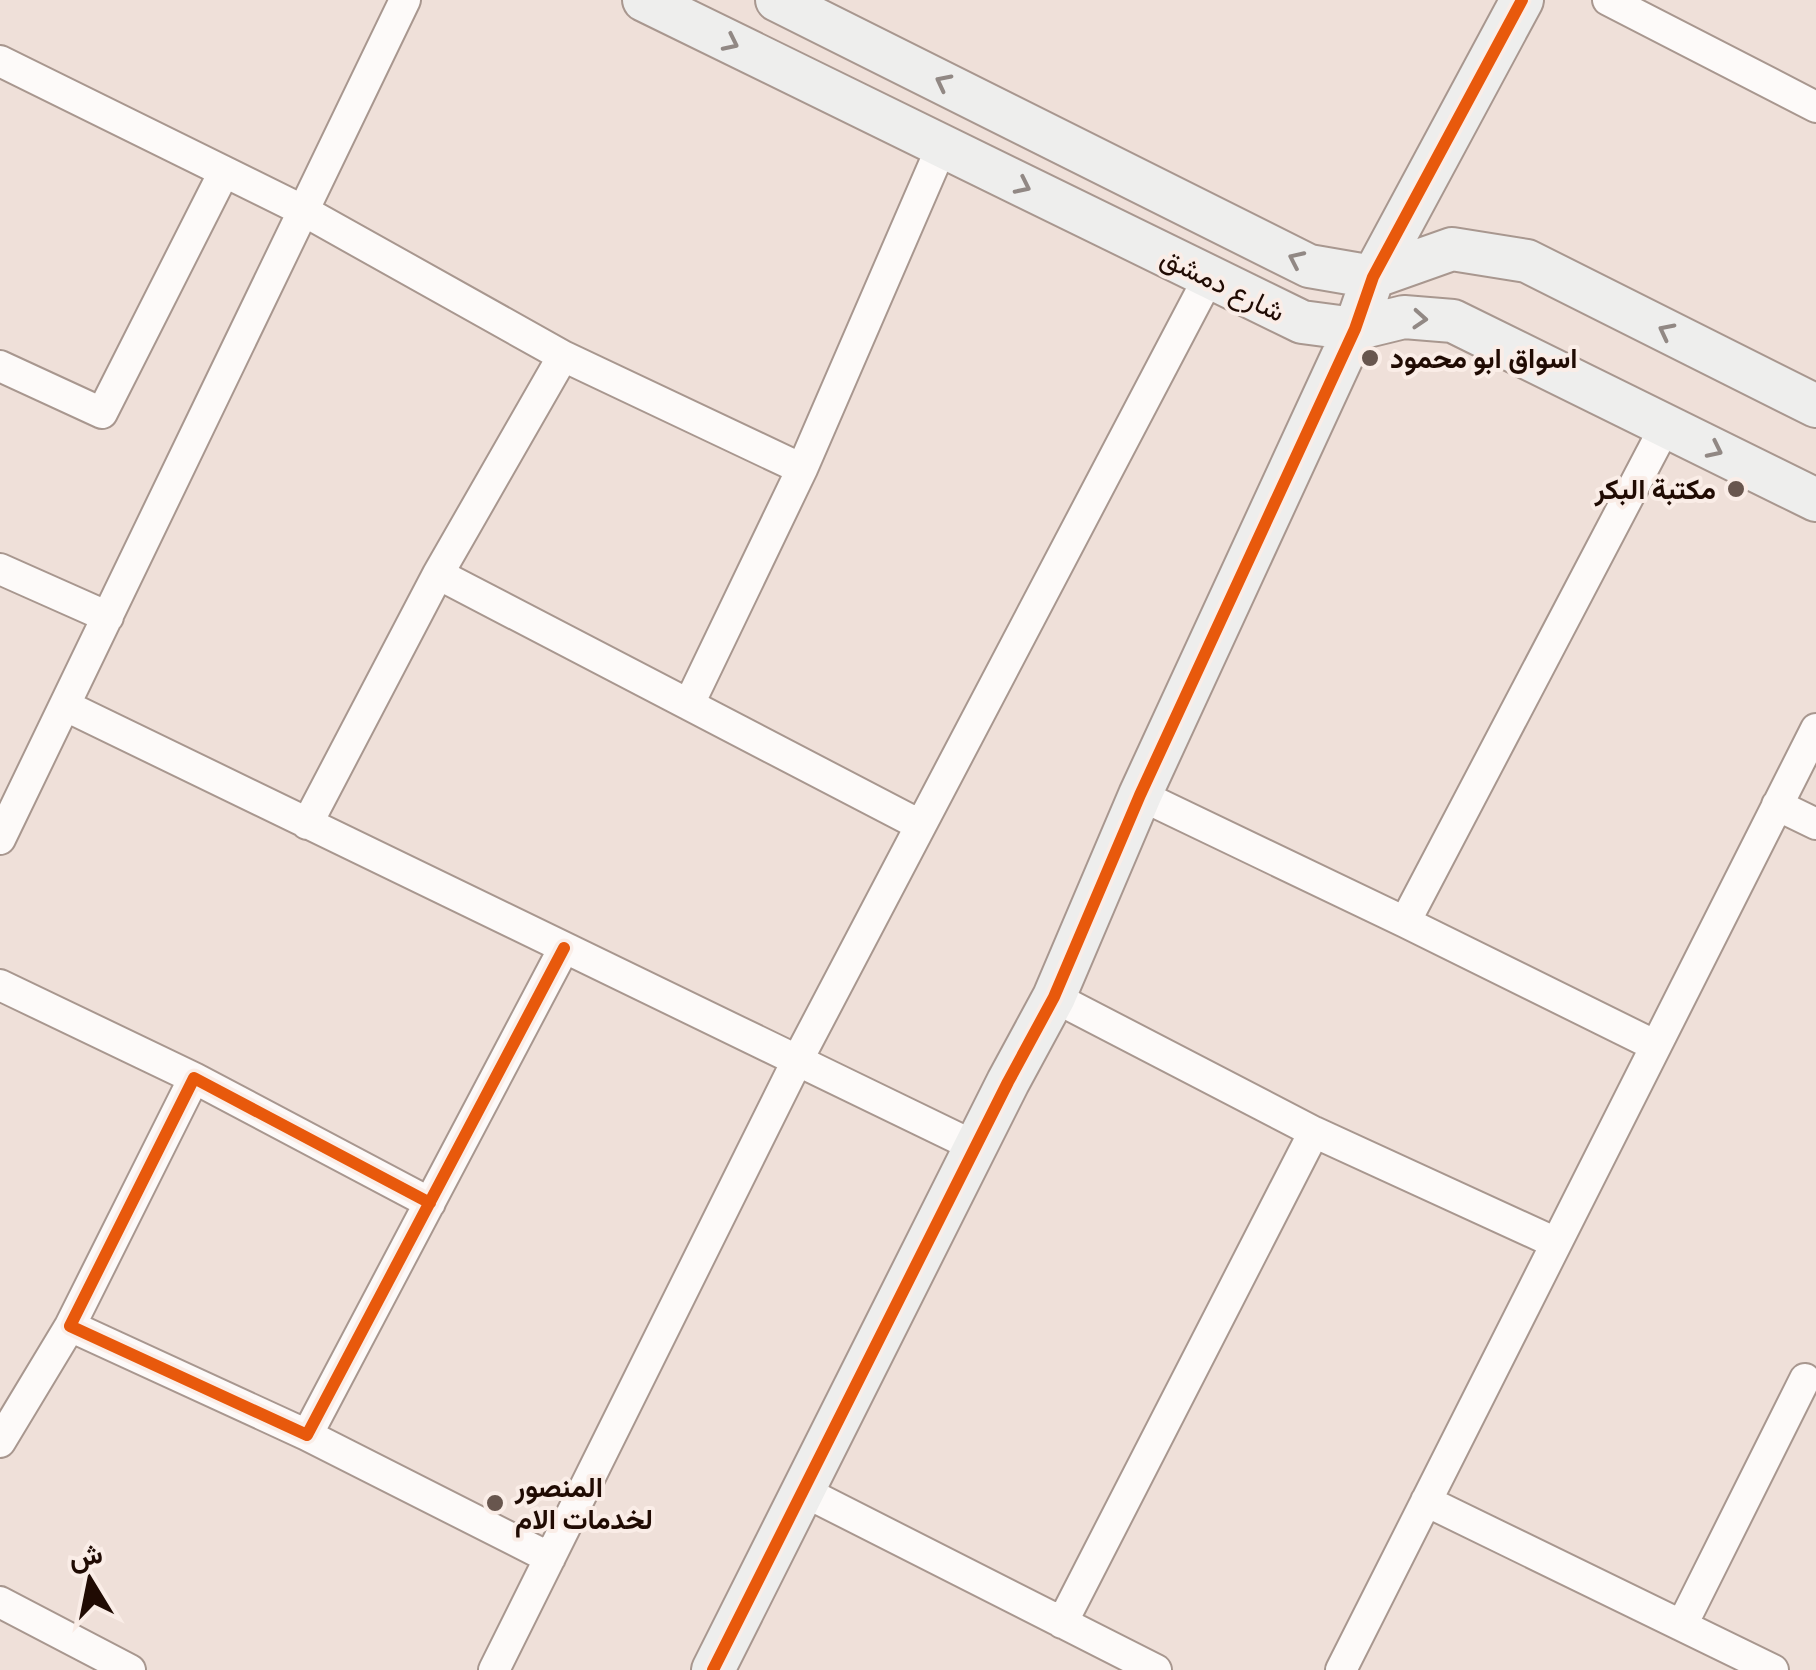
<svg xmlns="http://www.w3.org/2000/svg" width="1816" height="1670" viewBox="0 0 1816 1670" font-family="'Archivo Narrow',Vazirmatn,sans-serif">
<rect width="100%" height="100%" fill="#efe0d9"/>
<g fill="none" stroke-linecap="round" stroke-linejoin="round">
<!-- street casing -->
<g stroke="#a8978f" stroke-width="34">
<path id="street" d="M1608,0L1816,107
M0,61L304,211L563,356L802,469L942,146
M0,366L102,413L224,172
M0,569L108,617
M438,574L563,356
M689,704L802,469
M66,706L976,1147
M1140,795L1405,922L1656,1046
M1777,805L1816,824
M307,824L438,574L920,825
M0,839L405,0
M1405,922L1666,425
M0,985L194,1078
M1054,997L1314,1132L1556,1243
M430,1203L194,1078L70,1326L307,1435L564,948
M307,1435L550,1558
M0,1442L70,1326
M803,1491L1156,1670
M1426,1501L1773,1670
M0,1602L130,1670
M1062,1623L1314,1132
M1682,1625L1805,1379
M494,1670L797,1061L1209,277
M1341,1670L1816,729"/>
</g>
<!-- secondary casing -->
<g stroke="#a8978f" stroke-width="46">
<path id="secondary" d="M644,0L1302,322L1355,329L1404,317L1453,321L1816,500
M777,0L1309,266L1373,277L1452,249L1527,261L1816,406
M713,1670L1008,1082L1054,997L1140,795L1355,329L1373,277L1522,0"/>
</g>
<!-- street -->
<use href="#street" stroke="#fdfaf9" stroke-width="30"/>
<!-- secondary -->
<use href="#secondary" stroke="#eeeeed" stroke-width="42"/>
<!-- cycleway casing -->
<g stroke="#faede7" stroke-width="19">
<path id="cycleway" d="M430,1203L194,1078L70,1326L307,1435L564,948
M713,1670L1008,1082L1054,997L1140,795L1355,329L1373,277L1522,0"/>
</g>
<!-- cycleway -->
<use href="#cycleway" stroke="#e8590c" stroke-width="12"/>
</g>
<!-- one-way arrows -->
<defs><path id="oneway-chevron" d="M-2-3.5L2.5 0L-2 3.5" fill="none" stroke-width="1.6" stroke-linecap="round" stroke-linejoin="round" transform="scale(2.5)"/></defs>
<g stroke="#918884">
<use href="#oneway-chevron" transform="translate(731 43) rotate(26)"/>
<use href="#oneway-chevron" transform="translate(943 82) rotate(-153)"/>
<use href="#oneway-chevron" transform="translate(1023 186) rotate(26)"/>
<use href="#oneway-chevron" transform="translate(1296 259) rotate(-155)"/>
<use href="#oneway-chevron" transform="translate(1420 319) rotate(4)"/>
<use href="#oneway-chevron" transform="translate(1666 331) rotate(-153)"/>
<use href="#oneway-chevron" transform="translate(1715 450) rotate(26)"/>
</g>
<!-- markers -->
<g fill="#68564e" stroke="#faede7" stroke-width="4">
<circle cx="1370" cy="358" r="10"/>
<circle cx="1736" cy="489" r="10"/>
<circle cx="495" cy="1503" r="10"/>
</g>
<g text-anchor="middle" stroke-width="8" stroke-linejoin="round" paint-order="stroke">
<!-- street labels -->
<g font-size="28" fill="#200b03" stroke="#faede7">
<text transform="translate(1223 284) rotate(26)" y="10">شارع دمشق</text>
</g>
<!-- poi labels -->
<g font-size="28" font-weight="bold" fill="#200b03" stroke="#faede7" text-anchor="start">
<text x="1390" y="368">اسواق ابو محمود</text>
<text x="1716" y="499" text-anchor="end">مكتبة البكر</text>
<text x="515" y="1497">المنصور<tspan x="515" dy="32">لخدمات الام</tspan></text>
</g>
</g>
<!-- north arrow -->
<g transform="translate(90 1580) rotate(350)" stroke="#faede7" stroke-width="8" paint-order="stroke">
<path d="M0-8L18 38L0 25L-18 38Z" fill="#200b03"/>
<text y="-15" font-size="28" font-weight="bold" text-anchor="middle" fill="#200b03">ش</text>
</g>
</svg>
